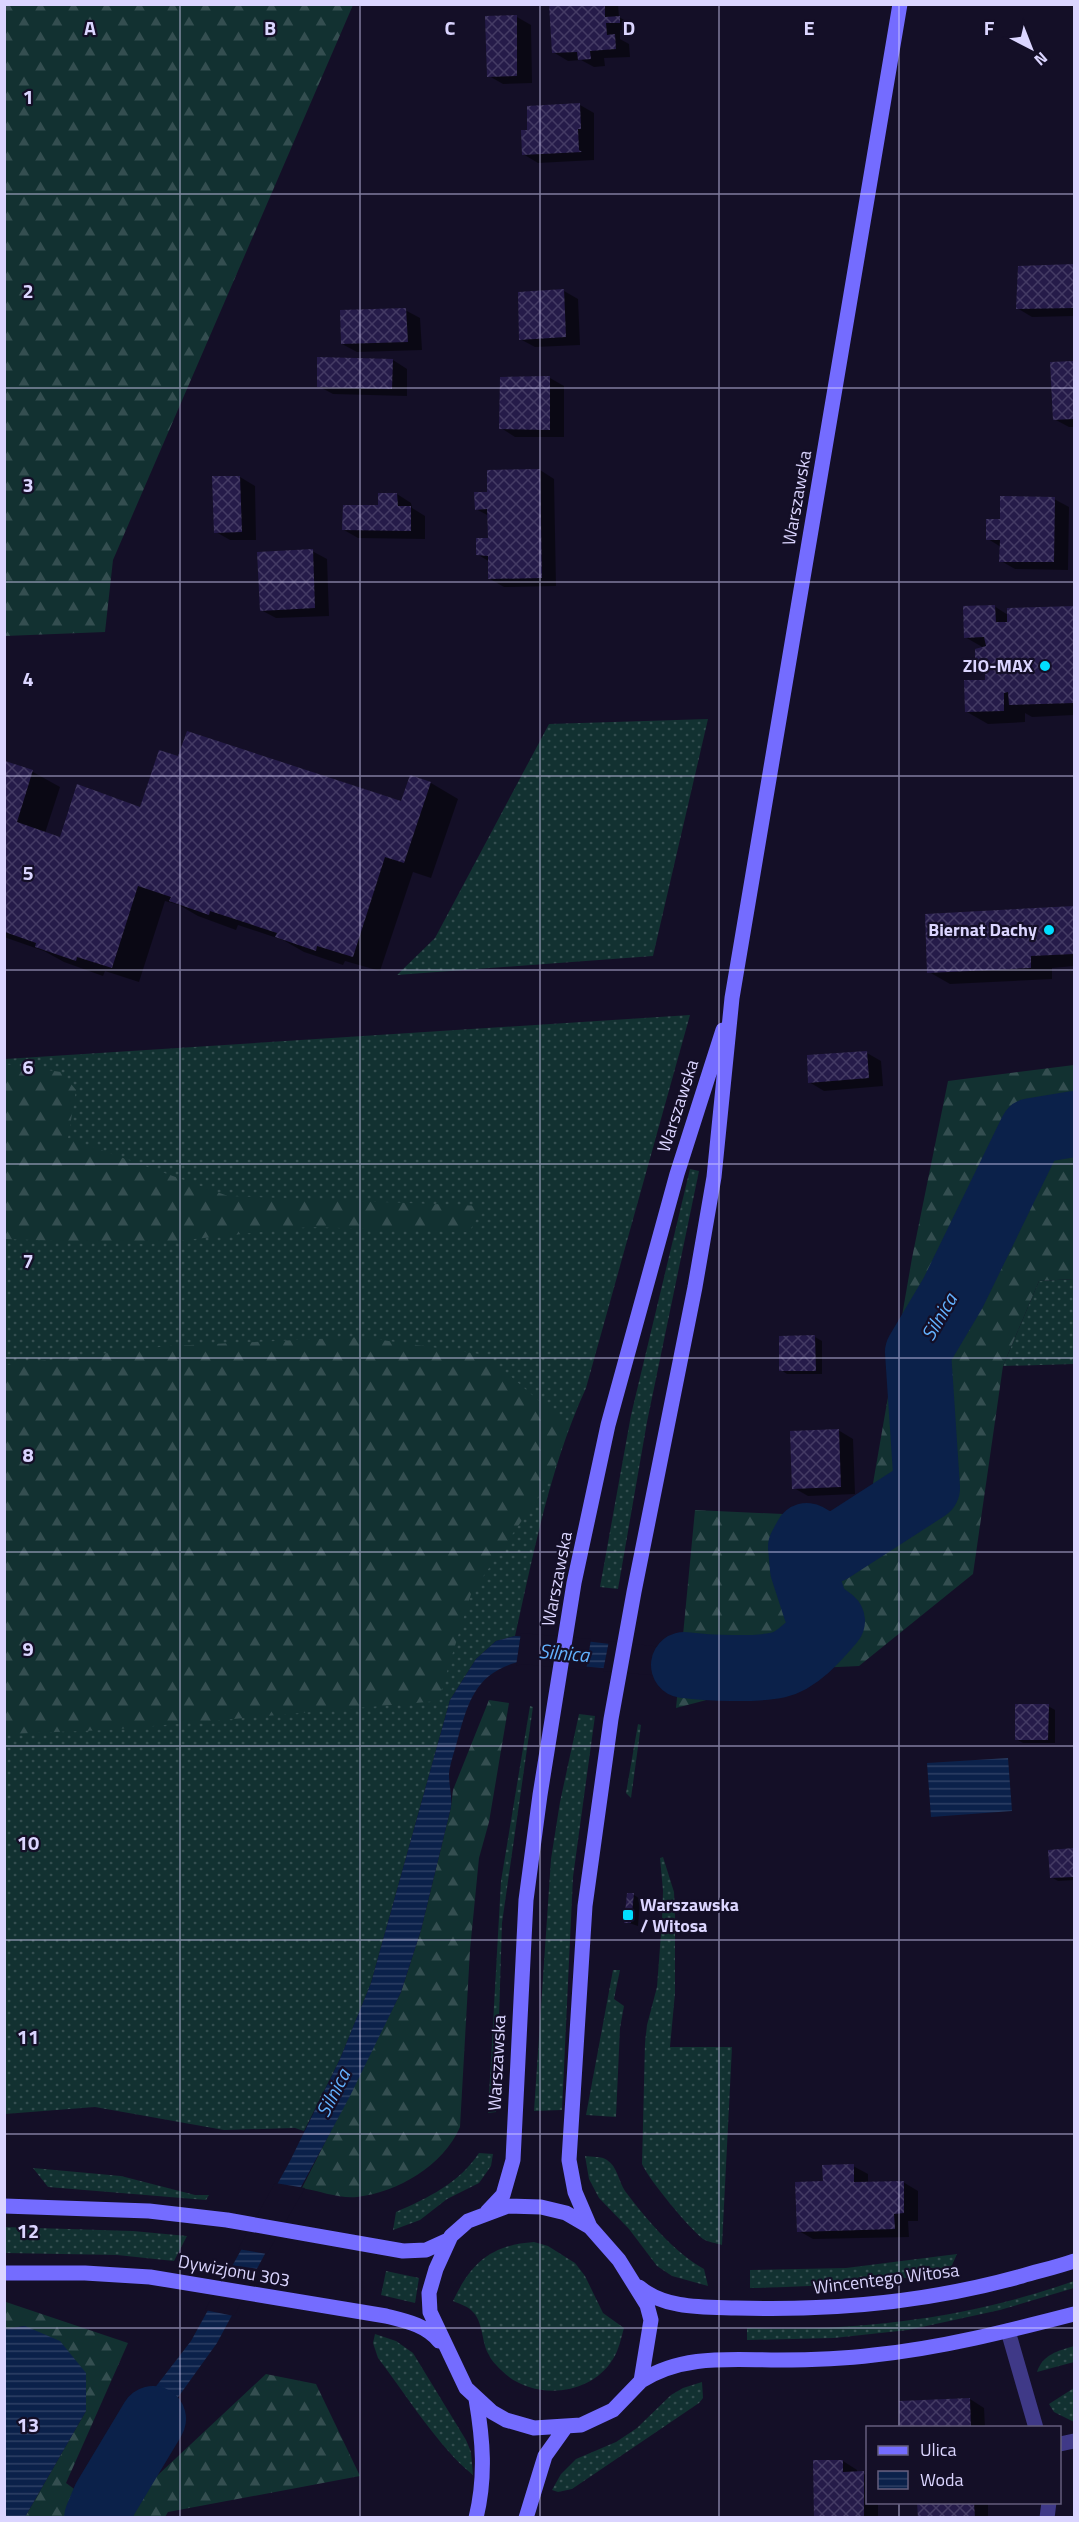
<svg xmlns="http://www.w3.org/2000/svg" width="1079" height="2522" viewBox="0 0 1079 2522" font-family="'Titillium Web',sans-serif">
<defs>
<pattern id="grass-dots" width="8" height="8" patternUnits="userSpaceOnUse" patternTransform="scale(1.5)"><rect width="8" height="8" fill="#123131"/><path d="M2 2h.1M6 6h.1" fill="none" stroke="#344e50" stroke-width="1.8" stroke-linecap="round"/></pattern>
<pattern id="forest-firs" width="22" height="20" patternUnits="userSpaceOnUse" patternTransform="scale(1.5)"><rect width="22" height="20" fill="#123131"/><path d="M5 1l3.5 6h-7zM16 11l3.5 6h-7z" fill="#344e50"/></pattern>
<pattern id="water-rules" width="6" height="5" patternUnits="userSpaceOnUse" patternTransform="scale(1.5)"><rect width="6" height="5" fill="#0b214a"/><path d="M0 2.5h6" fill="none" stroke="#2e4065"/></pattern>
<pattern id="building-cross-hatch" width="8" height="8" patternUnits="userSpaceOnUse" patternTransform="scale(1.5)"><rect width="8" height="8" fill="#251b49"/><path d="M0 0l8 8M0 8l8-8" fill="none" stroke="#443b64"/></pattern>
</defs>
<rect width="100%" height="100%" fill="#140f27"/>
<!-- grass -->
<path fill="url(#grass-dots)" d="M708,719L653,956L397,975L435,938L549,724Z
M690,1015L586,1388C550,1467 534,1551 515,1636L496,1641L476,1659L450,1700L371,1983L340,2059L304,2131L295,2128L224,2130L95,2107L5,2114V1059Z
M690,1169L699,1171L647,1422L618,1589L600,1587L631,1415Z
M1074,1279V1364L1003,1366L1039,1281Z
M530,1706L533,1707L502,1923L496,2112L488,2113L501,1881Z
M579,1714L595,1716L573,1877L562,2110L534,2111L551,1859L560,1802Z
M638,1724L641,1725L631,1798L626,1793Z
M663,1857L674,1892L675,1916V1993L670,2047H732L722,2245C716,2243 708,2242 703,2239C689,2228 649,2180 642,2164L645,2043L647,2025L657,1987L662,1920L663,1891L660,1858Z
M613,1970H620L614,1999L624,2006L620,2028L616,2117L586,2115Z
M479,2153L493,2154L491,2166L479,2183L447,2199L420,2220L393,2230L396,2212C428,2198 459,2183 479,2153Z
M585,2156C591,2157 602,2156 607,2160C617,2166 619,2182 625,2191C646,2219 675,2253 704,2269L708,2286L672,2276L657,2266L629,2229L599,2198L589,2179Z
M33,2168L121,2176L195,2195H209L206,2200L48,2187Z
M4,2227L133,2231L187,2236L174,2261L117,2255L5,2253Z
M534,2242L548,2246L575,2263L585,2276L603,2313L624,2328C621,2338 619,2350 613,2359C590,2397 531,2401 501,2370C497,2366 491,2360 489,2355C481,2342 484,2324 473,2312C469,2307 460,2304 453,2301C471,2263 491,2245 534,2242Z
M957,2254L949,2272C883,2282 817,2287 750,2288V2270L846,2268Z
M386,2271L419,2278L415,2303L381,2295Z
M1074,2281V2288L1000,2310L908,2330L834,2338L747,2340V2328C857,2332 970,2318 1074,2281Z
M375,2334L396,2341L413,2353L466,2440L471,2452L473,2475C439,2448 405,2393 378,2358L373,2343Z
M1074,2346V2362L1037,2372C1043,2354 1058,2351 1074,2346Z
M702,2382L703,2398L699,2403L572,2489L558,2492L552,2490L561,2474L576,2459L616,2442L637,2428L671,2395L683,2388Z
M1074,2388V2422L1054,2412L1049,2404Z"/>
<!-- forest -->
<path fill="url(#forest-firs)" d="M4,5H353L113,560L105,632L5,636Z
M5,1064L61,1072L76,1090L68,1138L228,1196L484,1206L469,1232L309,1227L147,1244L5,1239Z
M1074,1065V1279L1039,1281L1003,1366L973,1574L859,1666L817,1668L791,1678L676,1708L695,1510L867,1518L912,1258L948,1081Z
M361,1337L486,1355L569,1427L552,1477L471,1594L438,1701L107,1730L5,1734V1365L168,1346Z
M489,1700L509,1703L489,1822L479,1858L470,1950L460,2127C443,2166 398,2192 357,2197C341,2199 319,2191 302,2188L401,1992L421,1930L451,1807L453,1790Z
M6,2302L128,2343L66,2483L113,2517L266,2374L316,2384L360,2476L168,2512L165,2517H25L86,2411L25,2326L5,2329Z"/>
<!-- water -->
<path fill="url(#water-rules)" d="M515,1636L576,1640L705,1655L775,1650L774,1673L717,1678L522,1661C478,1671 469,1698 458,1738C455,1750 450,1763 449,1774C449,1786 452,1794 451,1807L421,1930L401,1992L350,2096L217,2343L92,2517L63,2518L83,2481L191,2341L290,2161L340,2059L371,1983L450,1700L476,1659L496,1641Z
M1008,1758L1012,1811L931,1817L927,1763Z
M25,2326L60,2341L86,2373V2411L25,2517H5V2329Z"/>
<!-- pier -->
<path fill="#140f27" d="M521,1633L591,1639L586,1670L522,1664L516,1666Z
M609,1641L679,1649L674,1677L603,1671Z
M275,2183L305,2188L267,2254L238,2249Z
M230,2265L259,2269L234,2316L205,2310Z"/>
<!-- shadow -->
<path fill="#0007" d="M551,4H618L619,17L634,26V30H620V39L629,44L630,57L604,58L605,66L594,67L581,60L568,61L553,52Z
M517,17L531,25L532,83L503,84L489,76Z
M580,105L594,113V160L538,163L523,154L529,131Z
M1074,266V316L1032,317L1017,308L1019,268Z
M564,291L578,299L580,345L535,347L520,339Z
M405,310L420,318L422,350L357,352L342,344Z
M393,360L407,369V396L333,394L318,386Z
M1074,363V427H1069L1054,419L1052,364Z
M550,378L564,386V437H515L501,428Z
M540,470L554,479L556,586L504,587L490,579V562L477,554L489,539V516L476,509L489,493Z
M240,477L255,486L256,540H230L216,532Z
M397,494L411,503L412,508L425,516V539L358,538L344,530Z
M1054,499L1069,507L1068,570L1015,569L1001,561V547L988,539Z
M312,551L327,559L329,616L276,618L261,610Z
M994,606L1008,615L1009,610L1074,608V715L1032,717L1025,713V722L988,724L967,712L987,681L986,671L976,665L984,648L965,637Z
M179,758L401,803L411,777L431,783L458,799L431,878L413,872L380,971L345,961L343,965L304,952L283,940L238,925L236,930L198,916L179,905L165,901L139,982L105,971L103,976L64,962L44,951L4,937V762L33,772L60,787L45,833L61,839L141,809Z
M1074,908V966L1052,968V979L950,984L929,972L926,915Z
M867,1053L881,1061L883,1086L824,1091L809,1082Z
M815,1337L822,1341V1374H787L781,1370Z
M838,1430L853,1439L855,1494L808,1496L794,1488Z
M1048,1706L1055,1710V1743H1023L1016,1739Z
M1074,1850V1880L1058,1881L1051,1877L1049,1851Z
M634,1895L640,1899L638,1926L626,1922Z
M853,2166L868,2174V2183L903,2182L918,2191V2221H908L909,2237L813,2239L799,2231L824,2183Z
M970,2399L984,2408L985,2428H901Z
M843,2461L857,2470V2473L868,2475V2502H878V2518H815Z
M919,2502H988V2518H919Z"/>
<g fill="none" stroke-linecap="round" stroke-linejoin="round">
<!-- river -->
<path stroke="#0b214a" stroke-width="66" d="M684,1665C708,1668 755,1670 778,1665C799,1660 819,1636 832,1621L816,1609L803,1569L801,1547L807,1536L831,1550L927,1488L918,1352L953,1293L1032,1131L1074,1124
M97,2518L105,2499L153,2419"/>
</g>
<!-- building -->
<path fill="url(#building-cross-hatch)" d="M549,4H605V17L620,16V23H606L607,35L615,34L616,49L590,51L591,59L578,60L577,52L552,53Z
M517,15V76L487,77L485,16Z
M580,103L581,129H578L579,150L582,152L522,155L521,130H527V106Z
M1074,264V308L1016,309L1018,266Z
M564,289L566,337L519,340L518,292Z
M406,308L408,342L341,344L340,310Z
M317,357L393,359L392,389L317,387Z
M1074,361V419L1053,420L1050,362Z
M550,376V430L499,429L500,377Z
M540,469L542,578L488,579V556L476,555V538H488L487,509L475,510L474,492H487V470Z
M212,476H240L242,532L214,533Z
M378,493H397L398,506H411V531L342,530L343,505H378Z
M1000,496L1055,497L1054,562H999L1000,540H986V519H1000Z
M313,549L315,608L260,611L257,552Z
M995,605L996,622H1007V608L1074,606V703L1009,705L1008,692L1004,693V711L965,712L964,680H985V669L975,666V649L986,646L984,637L964,638L963,606Z
M187,731L401,801L410,775L431,782L404,863L385,857L353,957L317,946L316,951L275,937L277,933L210,911L209,915L169,901L171,897L138,886L112,968L77,957L76,961L35,947L36,943L5,932V761L33,770L17,822L60,837L77,784L140,807L159,750L178,756Z
M1074,906V954L1031,956V968L927,973L925,914Z
M867,1051L869,1078L808,1083L807,1055Z
M815,1335L816,1371H779V1336Z
M839,1429L841,1487L792,1489L790,1431Z
M1015,1704H1049L1048,1740H1015Z
M1074,1848V1877L1050,1878L1048,1850Z
M627,1893H634L631,1923H624Z
M854,2164V2182L904,2181V2213L894,2214L895,2229L797,2232L795,2182L823,2181L822,2165Z
M970,2398L971,2428H900L899,2401Z
M813,2460H843V2472L864,2471V2518H814Z
M917,2502H974L975,2518H918Z"/>
<g fill="none" stroke-linecap="round" stroke-linejoin="round">
<!-- street -->
<path stroke="#3f3987" stroke-width="15" d="M1008,2331L1036,2428
M1060,2444L1074,2441
M1047,2518L1049,2502"/>
<!-- secondary -->
<path stroke="#746cff" stroke-width="15" d="M4,2206L149,2211L227,2220L403,2251L426,2250L448,2240
M508,2206L541,2207L566,2213L590,2227L619,2260L647,2305L651,2320L641,2381L613,2410L581,2425L534,2428L506,2420L492,2412L466,2388L430,2312L429,2293L436,2269L451,2236L468,2221Z
M487,2212L503,2195L513,2160L526,1900L540,1795L574,1583L608,1425L677,1174L723,1030
M590,2227L575,2192L569,2160L585,1906L611,1719L634,1592L695,1287L714,1177L732,998L900,4
M4,2273H85L150,2277L386,2316C406,2321 426,2325 439,2341
M639,2287C665,2309 703,2307 736,2308C832,2311 929,2302 1022,2276C1039,2271 1057,2267 1074,2261
M641,2381C683,2354 731,2360 778,2360C810,2360 842,2359 874,2355C942,2348 1008,2331 1074,2314
M476,2518C486,2477 483,2440 476,2399
M526,2518L545,2456L565,2428"/>
</g>
<!-- grid -->
<path fill="none" stroke="#dbd5ff" stroke-width="1.5" stroke-opacity="0.55" d="M180,4V2518M360,4V2518M540,4V2518M719,4V2518M899,4V2428M4,194H1074M4,388H1074M4,582H1074M4,776H1074M4,970H1074M4,1164H1074M4,1358H1074M4,1552H1074M4,1746H1074M4,1940H1074M4,2134H1074M4,2328H1074M899,2502V2518"/>
<!-- markers -->
<g fill="#01deff" stroke="#140f27" stroke-width="2">
<circle cx="1045" cy="666" r="6"/>
<circle cx="1049" cy="930" r="6"/>
<rect x="622" y="1909" width="12" height="12" rx="3"/>
</g>
<g text-anchor="middle" stroke-width="4.5" stroke-linejoin="round" paint-order="stroke">
<!-- street labels -->
<g font-size="18" fill="#dbd5ff" stroke="#140f27">
<text transform="translate(797 498) rotate(-80)" y="6">Warszawska</text>
<text transform="translate(678 1106) rotate(-72)" y="6">Warszawska</text>
<text transform="translate(557 1579) rotate(-79)" y="6">Warszawska</text>
<text transform="translate(497 2063) rotate(-87)" y="6">Warszawska</text>
<text transform="translate(234 2271) rotate(10)" y="6">Dywizjonu 303</text>
<text transform="translate(886 2279) rotate(-7)" y="6">Wincentego Witosa</text>
</g>
<!-- poi labels -->
<g font-size="18" font-weight="bold" fill="#dbd5ff" stroke="#140f27" text-anchor="end">
<text x="1033" y="672">ZIO-MAX</text>
<text x="1037" y="936">Biernat Dachy</text>
<text x="640" y="1911" text-anchor="start">Warszawska<tspan x="640" dy="21">/ Witosa</tspan></text>
</g>
<!-- water labels -->
<g font-size="20" font-style="italic" fill="#63b2ff" stroke="#140f27">
<text transform="translate(939 1317) rotate(-60)" y="7">Silnica</text>
<text transform="translate(564 1653) rotate(5)" y="7">Silnica</text>
<text transform="translate(333 2093) rotate(-63)" y="7">Silnica</text>
</g>
</g>
<g font-size="20" text-anchor="middle" font-weight="bold" fill="#dbd5ff" stroke="#140f27" stroke-width="4.5" stroke-linejoin="round" paint-order="stroke">
<text x="90" y="35">A</text>
<text x="270" y="35">B</text>
<text x="450" y="35">C</text>
<text x="629" y="35">D</text>
<text x="809" y="35">E</text>
<text x="989" y="35">F</text>
<text x="28" y="104">1</text>
<text x="28" y="298">2</text>
<text x="28" y="492">3</text>
<text x="28" y="686">4</text>
<text x="28" y="880">5</text>
<text x="28" y="1074">6</text>
<text x="28" y="1268">7</text>
<text x="28" y="1462">8</text>
<text x="28" y="1656">9</text>
<text x="28" y="1850">10</text>
<text x="28" y="2044">11</text>
<text x="28" y="2238">12</text>
<text x="28" y="2432">13</text>
</g>
<!-- border -->
<rect width="1079" height="2522" fill="none" stroke="#dbd5ff" stroke-width="12"/>
<!-- legend -->
<rect x="866" y="2426" width="195" height="78" fill="#140f27" stroke="#645e7d" stroke-width="1.5"/>
<rect x="878" y="2446" width="30" height="9" fill="#746cff" stroke="#645e7d" stroke-width="1.5"/>
<text x="920" y="2456" font-size="18" fill="#dbd5ff">Ulica</text>
<rect x="878" y="2471" width="30" height="18" fill="url(#water-rules)" stroke="#645e7d" stroke-width="1.5"/>
<text x="920" y="2486" font-size="18" fill="#dbd5ff">Woda</text>
<!-- north arrow -->
<g transform="translate(1031 48) rotate(138)" stroke="#140f27" stroke-width="4.5" paint-order="stroke">
<path d="M0-4.5L10 22L0 15L-10 22Z" fill="#dbd5ff"/>
<text y="-9" font-size="16" font-weight="bold" text-anchor="middle" fill="#dbd5ff">N</text>
</g>
</svg>
